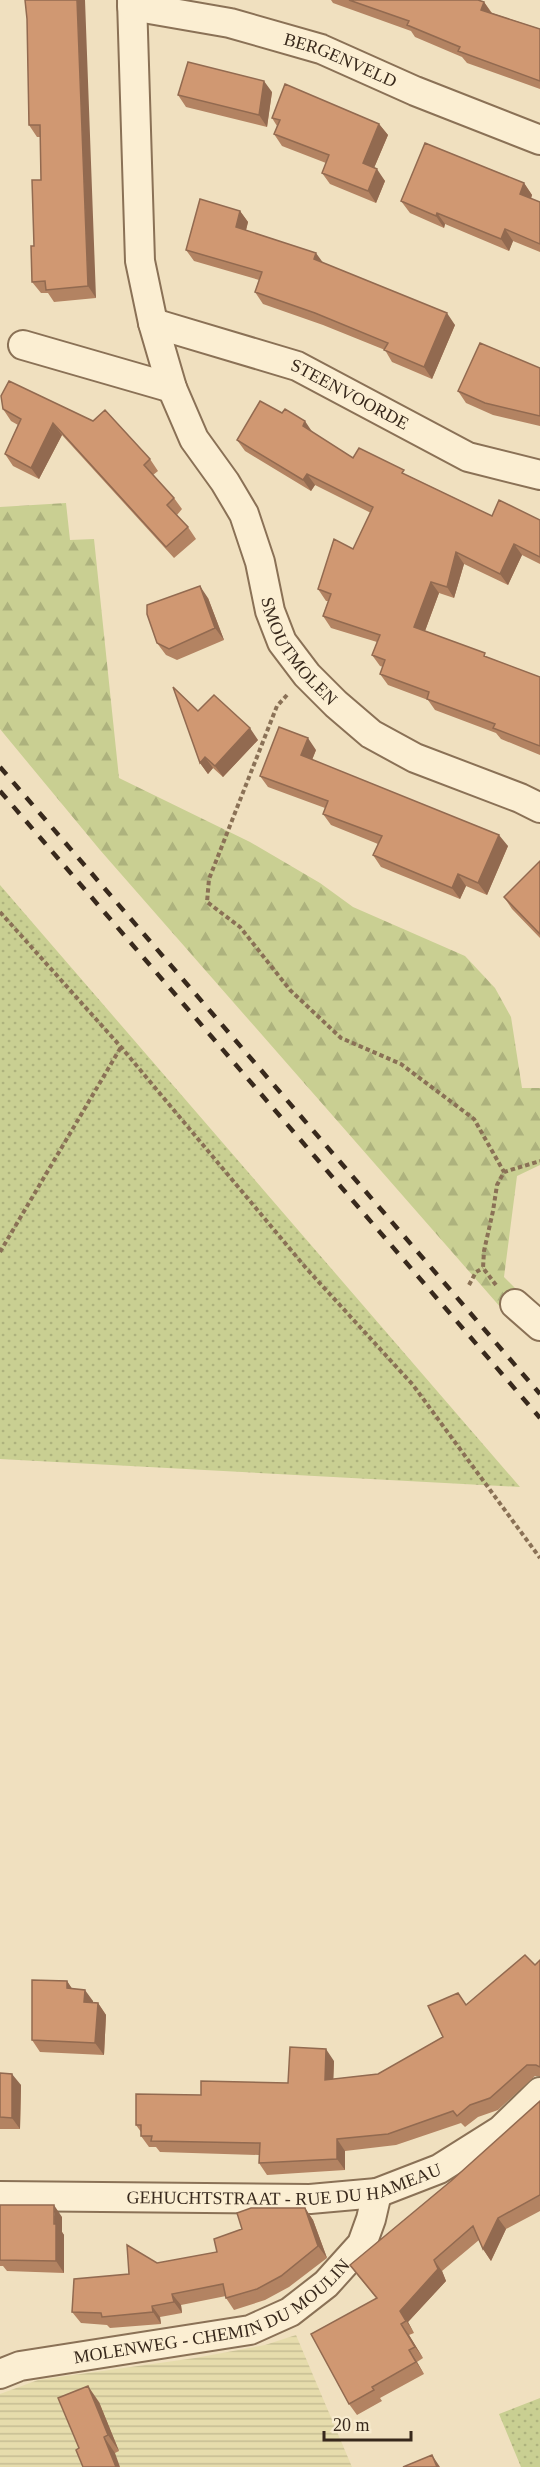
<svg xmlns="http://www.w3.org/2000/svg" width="540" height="2467" viewBox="0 0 540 2467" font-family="'Times New Roman',serif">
<defs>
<pattern id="farmland-rules" width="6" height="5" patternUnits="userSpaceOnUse" patternTransform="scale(1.5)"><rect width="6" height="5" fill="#e6dcac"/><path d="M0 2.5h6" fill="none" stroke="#c6bd93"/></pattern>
<pattern id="green-dots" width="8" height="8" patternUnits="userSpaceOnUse" patternTransform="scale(1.5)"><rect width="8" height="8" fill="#c9cf92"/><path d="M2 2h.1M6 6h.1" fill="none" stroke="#adb27d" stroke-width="1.8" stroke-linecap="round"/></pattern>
<pattern id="forest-firs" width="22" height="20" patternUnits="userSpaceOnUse" patternTransform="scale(1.5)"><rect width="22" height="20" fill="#c9cf92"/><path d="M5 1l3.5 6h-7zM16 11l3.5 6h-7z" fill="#adb27d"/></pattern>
</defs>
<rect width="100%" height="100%" fill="#f0e0bf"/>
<!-- farmland -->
<path fill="url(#farmland-rules)" d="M296,2335L352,2467H0V2394L38,2380L195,2358L265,2345Z"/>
<!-- green -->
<path fill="url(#green-dots)" d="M0,885L520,1487L0,1459Z
M540,2398V2467H521L499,2414Z"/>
<!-- forest -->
<path fill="url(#forest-firs)" d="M66,503L70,540L94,539L119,778L250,842L320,883L353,907L465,956L495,988L511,1017L522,1088H540V1165L517,1176L504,1277L527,1300L509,1317L100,850L0,729V507Z"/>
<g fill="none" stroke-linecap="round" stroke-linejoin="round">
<!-- minor casing -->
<g stroke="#8a7156" stroke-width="32">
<g id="minor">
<path id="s1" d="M132,0L140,261L153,323L172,388L194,439L225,482L244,514L260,562L270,611L282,642L307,675L336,704L371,734L415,758L520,798L540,808"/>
<path id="s2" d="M132,6L230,23L321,49L415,91L540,140"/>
<path id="s3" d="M153,323L297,366L468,457L540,475"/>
<path d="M23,345L172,388"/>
<path d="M515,1304L540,1326"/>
<path id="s4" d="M0,2196L310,2199L377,2193L439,2169L501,2130L540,2092"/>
<path id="s5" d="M0,2374L20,2366L250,2330L290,2312L326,2284L362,2244L371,2219L377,2193"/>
</g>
</g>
<!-- path -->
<path stroke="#8a7156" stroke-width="4" stroke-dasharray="4.5 3" stroke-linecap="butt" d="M287,695L277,706L209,879L207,902L240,927L290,990L341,1038L401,1064L474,1119L504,1172
M0,912L121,1047L306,1268L413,1385L540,1558
M0,1252L121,1047
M469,1285L476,1272L483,1268
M496,1285L483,1268L484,1251L493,1211L497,1185L504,1172L540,1161"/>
<!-- minor -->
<use href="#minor" stroke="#fbeed2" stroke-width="28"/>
<!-- rail -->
<path stroke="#38291c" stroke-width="4.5" stroke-dasharray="10 10" stroke-linecap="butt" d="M0,767L540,1394
M0,791L540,1418"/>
</g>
<!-- wall -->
<path fill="#b38362" d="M331,0H478L484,2L492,13L540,29V89L467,63L462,57L415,37L411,31L333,3Z
M27,19L96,298L54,302L48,293H41L32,282L34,246L41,180L40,137H37L29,125Z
M272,92L267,127L186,107L178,95Z
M272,118L379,124L388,135L374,168L385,181L376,203L330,184L322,173L326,163L282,146L274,134L277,126Z
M524,183L532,195L531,199L540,202V252L513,241L509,251L445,224L444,228L410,213L401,201Z
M240,211L248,222L246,230L323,263L455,325L432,379L392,362L385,350L323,325L263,304L255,292L259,280L194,261L186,250Z
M540,368V426L493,415L466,403L458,391Z
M1,396L150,459L158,471L153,475L174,498L182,509L177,515L188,527L196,539L174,558L62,435L39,479L13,466L5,454L18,425L11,421L3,409Z
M313,433L353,458L409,476L492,516L540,520V564L522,555L508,585L464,564L454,598L439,593L425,631L489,658L540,677V755L501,739L496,733L435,710L428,700L388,685L380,674L383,667L380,666L372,655L377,642L331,628L323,616L328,601H326L318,589L353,549L371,513L315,485L311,491L245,451L237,440Z
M208,598L224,640L177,660L166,655L157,643Z
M198,711L258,740L223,777L213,768L208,774L200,763Z
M316,750L312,760L508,846L487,895L466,886L460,899L381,867L373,855L378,844L331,825L323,814L325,808L268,787L260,776Z
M540,861V938L512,909L504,897Z
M540,1960V2076H535L498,2110L478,2117L465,2127L461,2123L396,2145L345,2151V2170L267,2175L259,2163V2155L160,2152L156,2147H149L141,2136V2132L136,2125L201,2095L288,2083L334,2061L333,2079L378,2074L443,2037L467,2005L535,1965Z
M67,1981L72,1989L93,2001V2002L98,2003L106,2015L104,2055L40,2052L32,2040Z
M0,2073L21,2085L20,2129H0Z
M540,2101V2211L506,2229L491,2261L483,2249L479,2240L442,2271L446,2281L408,2322L414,2333L409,2335L423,2358L417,2362L424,2374L380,2398L382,2401L357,2415L349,2404L376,2298L358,2276L350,2265L451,2181Z
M0,2205L62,2217V2232L64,2235V2273L7,2271L3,2266H0Z
M305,2208L313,2220L327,2258L289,2287L265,2300L234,2310L226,2298V2296L181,2305L182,2313L160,2317L161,2324L110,2328L107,2325L81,2323L72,2312L129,2274L157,2263L217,2252L242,2229Z
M99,2402L119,2451L115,2453L79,2448Z"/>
<!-- shaded-wall -->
<path fill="#926a50" d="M77,0H85L96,298L88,286Z
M484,2L492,14L481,10Z
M264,81L272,92L267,127L259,115Z
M379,124L388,135L371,175L363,163Z
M377,169L385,181L376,203L368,191Z
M524,183L532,195L528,206L520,194Z
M240,211L248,222L244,238L236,227Z
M437,213L445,224L444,228L436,216Z
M505,229L513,241L509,251L501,239Z
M316,253L324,264L314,259Z
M447,313L455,325L432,379L424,367Z
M305,421L313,433L303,426Z
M53,423L62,435L39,479L31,468Z
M307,474L315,485L311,491L303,480Z
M514,544L522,555L508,585L500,574Z
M456,552L464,564L454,598L447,587Z
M431,582L439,593L422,639L414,627Z
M200,586L208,598L224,640L215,628Z
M250,728L258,740L223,777L215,766Z
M308,738L316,750L309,767L301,755Z
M205,757L213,768L208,774L200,763Z
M499,835L508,846L487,895L478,883Z
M458,874L466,886L460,899L452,888Z
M67,1981L75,1993L67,1988Z
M85,1990L93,2001L92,2014L84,2002Z
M98,2003L106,2015L104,2055L95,2043Z
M326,2049L334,2061L333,2092L325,2080Z
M12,2074L21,2085L20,2129L12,2118Z
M337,2139L345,2151V2170L337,2159Z
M54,2205L62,2217V2232L64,2235V2273L56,2261Z
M305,2208L313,2220L327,2258L318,2246Z
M498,2218L506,2229L491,2261L483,2249Z
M434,2260L442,2271L446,2281L408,2322L414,2333L400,2311Z
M172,2294L181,2305L182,2313L174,2302Z
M152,2306L160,2317L161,2324L153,2312Z
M401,2324L409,2335L423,2358L415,2347Z
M409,2350L417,2362L424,2374L416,2362Z
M88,2386L99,2402L119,2451L108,2435Z
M104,2437L115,2453L120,2467H116Z
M432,2455L440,2467H437Z"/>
<!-- building -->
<path fill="#d09872" stroke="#926a50" stroke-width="1.5" d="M25,0H77L88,286L46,290L45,281L32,282L31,246H34L32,180H41L40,125H29L27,19Z
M349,0H478L484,2L481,10L540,29V81L458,51L460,47L407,25L409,21Z
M188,62L264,81L259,115L178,95Z
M285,84L379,124L363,163L377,169L368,191L322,173L329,155L274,134L280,120L272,118Z
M425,143L524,183L520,194L540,202V244L505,229L501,239L437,213L436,216L401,201Z
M200,199L240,211L236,227L316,253L314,259L447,313L424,367L384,350L388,343L315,313L255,292L262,272L186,250Z
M480,343L540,368V416L485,403L458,391Z
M9,381L93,421L105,410L150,459L144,465L174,498L167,505L188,527L166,547L53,423L31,468L5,454L21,419L3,409L1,396Z
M260,401L282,413L285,409L305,421L303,426L353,458L359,448L404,470L402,473L492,516L499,500L540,520V557L514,544L500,574L456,552L447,587L431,582L414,627L485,653L484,656L540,677V746L493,728L495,724L427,699L429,692L380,674L385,660L372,655L380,635L323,616L331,594L318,589L334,539L353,549L373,507L307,474L303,480L237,440Z
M200,586L215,628L169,649L157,643L147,614V605Z
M173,687L198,711L214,695L250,728L215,766L205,757L200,763Z
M279,727L308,738L301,755L499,835L478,883L458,874L452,888L373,855L382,836L323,814L328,801L260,776Z
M540,861V934L504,897Z
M525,1955L535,1965L540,1960V2067L536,2065H527L490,2098L470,2105L457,2116L453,2111L388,2134L337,2139V2159L259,2163L260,2143L151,2141L152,2136H141V2125H136V2094L201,2095V2081L288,2083L290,2047L326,2049L325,2080L378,2074L443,2037L428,2006L458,1993L466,2005Z
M32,1980L67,1981V1988L85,1990L84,2002L98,2003L95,2043L32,2040Z
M0,2073L12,2074V2118L0,2117Z
M540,2101V2195L498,2218L483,2249L473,2226L434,2260L438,2269L400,2311L406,2321L401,2324L415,2347L409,2350L416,2362L372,2387L374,2390L349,2404L311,2334L377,2298L350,2265L451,2181Z
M0,2205H54V2224H56V2261L0,2260Z
M251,2208H305L318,2246L281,2276L257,2289L226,2298L223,2284L172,2294L174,2302L152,2306L153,2312L102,2317L101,2313L72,2312L74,2279L129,2274L127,2245L157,2263L217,2252L214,2239L242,2229L237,2213Z
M88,2386L108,2435L104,2437L116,2467H83L76,2450L79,2448L58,2398Z
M432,2455L437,2467H403Z"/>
<g text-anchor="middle" stroke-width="6" stroke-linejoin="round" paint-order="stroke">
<!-- street labels -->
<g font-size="18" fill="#38291c" stroke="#f7ebcf">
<text dy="6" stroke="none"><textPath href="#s2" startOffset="216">BERGENVELD</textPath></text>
<text dy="6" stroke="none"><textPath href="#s3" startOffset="210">STEENVOORDE</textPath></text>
<text dy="6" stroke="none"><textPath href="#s1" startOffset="688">SMOUTMOLEN</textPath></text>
<text dy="6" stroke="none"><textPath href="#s4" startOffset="286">GEHUCHTSTRAAT - RUE DU HAMEAU</textPath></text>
<text dy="6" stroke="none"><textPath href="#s5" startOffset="225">MOLENWEG - CHEMIN DU MOULIN</textPath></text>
</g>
</g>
<!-- scale -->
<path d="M324 2431v9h87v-9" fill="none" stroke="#38291c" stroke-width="3"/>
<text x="333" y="2431" font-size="18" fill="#38291c" stroke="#f7ebcf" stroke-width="4.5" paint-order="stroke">20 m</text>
</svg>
